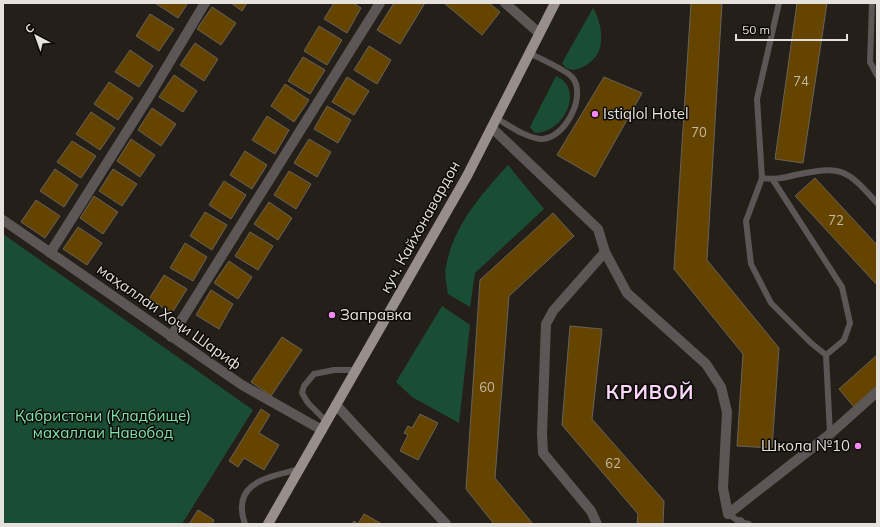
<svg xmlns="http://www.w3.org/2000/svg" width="880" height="527" viewBox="0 0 880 527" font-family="Mulish,sans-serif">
<rect width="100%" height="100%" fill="#241f18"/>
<!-- green -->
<path fill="#1a4e34" d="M593,8C600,19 604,38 599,51C594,63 571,79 562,63Z
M556,76C584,88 566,132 535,133L530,127Z
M508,165L544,209L475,273L470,307L448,294C447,286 444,275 446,267C453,226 481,195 508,165Z
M3,234L253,410L182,524H3Z
M442,306L470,325L459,423L412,397L396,382Z"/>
<!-- building -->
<path fill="#654400" stroke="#68625a" d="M155,3H188L178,18Z
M231,3H247L242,11Z
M334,3H353L361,8L347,33L324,19Z
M394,3H425L400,44L377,30Z
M444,3H489L500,12L482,35Z
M691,3H722L707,260L779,348L772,448L737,446L743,354L674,269Z
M797,3H827L803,163L775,159Z
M212,7L236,23L221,45L197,29Z
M150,14L174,29L159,51L136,36Z
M319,26L342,40L327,65L304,51Z
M195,43L218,59L204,81L180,65Z
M369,46L391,60L377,84L354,70Z
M130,50L153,66L139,87L115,72Z
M303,57L325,70L310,94L288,81Z
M174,75L197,91L183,112L159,97Z
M347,77L369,91L354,115L332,102Z
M604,77L642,93L595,177L557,155Z
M109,82L133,98L118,120L94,104Z
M285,84L309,100L294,122L271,106Z
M327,106L351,120L338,143L314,129Z
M152,108L176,124L161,146L138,130Z
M91,112L115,128L100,150L76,134Z
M267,116L289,130L275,154L252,140Z
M131,139L155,155L140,177L117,161Z
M309,139L331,152L317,177L294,163Z
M72,141L96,156L81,178L57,162Z
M245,151L267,165L252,189L230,175Z
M55,169L78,185L64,207L40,191Z
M113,169L137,184L122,206L99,191Z
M289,171L311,184L296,209L274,195Z
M815,178L877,245V285L795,196Z
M224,181L246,195L231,219L209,205Z
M94,196L118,212L103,234L80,218Z
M36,200L60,216L45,238L21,222Z
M269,202L292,218L278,240L254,224Z
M205,212L227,225L212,250L190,236Z
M553,213L574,236L509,296L495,478L533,524H494L466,489L480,280Z
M78,227L102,243L87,265L63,249Z
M250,232L273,246L258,270L235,256Z
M185,243L207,257L193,281L170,268Z
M229,261L252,277L238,299L214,283Z
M164,275L187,289L172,313L149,299Z
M211,290L233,304L219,329L196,315Z
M570,326L602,329L592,419L664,501L663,524H637L638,514L562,425Z
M282,337L302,350L271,396L251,382Z
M877,355V386L854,407L839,389Z
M261,409L270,415L259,433L279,445L264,470L244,458L238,467L229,461Z
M420,414L438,423L418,460L400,451L408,435L404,433L408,426L412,428Z
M198,510L214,520L212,524H189Z
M364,514L382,524H352L354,521L358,524Z"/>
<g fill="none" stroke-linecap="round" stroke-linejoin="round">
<!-- lane -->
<path stroke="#5c5756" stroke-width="6" d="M779,3L757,99L762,178L746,221L751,264L771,303L811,343L826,355L830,434
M872,3L870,62L877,75
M496,118C510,126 525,137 540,139C564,141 588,95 572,77C566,70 539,58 529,53
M762,178C774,180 783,178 795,175C841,166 845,167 877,203
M773,180L842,287L850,323L844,340L826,355
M327,422L308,403L302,393L304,386L314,374L334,370H357
M728,514L740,522L749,524
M245,524C230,481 271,477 300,469"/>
<!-- street -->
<path stroke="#5c5756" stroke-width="10" d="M505,3L539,33
M492,128L598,229L605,252L627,293L706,364L721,387L727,412L723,488L728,514L830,434L877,392
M3,220L242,385L322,430
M50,253L150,95L205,3
M171,337L380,3
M336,405L446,524
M740,522L741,524
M597,524L591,511L543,453L542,434L546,324L553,311L605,252"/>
<!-- primary -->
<path stroke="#988e8c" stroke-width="10" d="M268,524L467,176L555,3"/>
</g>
<!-- markers -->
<g fill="#f389f1" stroke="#0c0a07" stroke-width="1.5">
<circle cx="595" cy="114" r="4"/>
<circle cx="332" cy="315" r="4"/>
<circle cx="858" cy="446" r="4"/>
</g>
<g text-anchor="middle" stroke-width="3" stroke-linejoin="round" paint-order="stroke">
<!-- number labels -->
<g font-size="13" fill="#c5baa6">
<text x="801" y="86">74</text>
<text x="699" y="137">70</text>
<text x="836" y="225">72</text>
<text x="487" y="392">60</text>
<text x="613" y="468">62</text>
</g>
<!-- poi labels -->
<g font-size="15" fill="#e5e2dd" stroke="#0c0a07" text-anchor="start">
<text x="603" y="119">Istiqlol Hotel</text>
<text x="340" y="320">Заправка</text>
<text x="850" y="451" text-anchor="end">Школа №10</text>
</g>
<!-- street labels -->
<g font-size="15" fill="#e5e2dd" stroke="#0c0a07">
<text transform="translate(420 227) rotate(-61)" y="5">куч. Кайхонавардон</text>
<text transform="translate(169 317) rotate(35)" y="5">маҳаллаи Хоҷи Шариф</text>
</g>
<!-- park labels -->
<g font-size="15" fill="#82e2ae" stroke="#0c0a07">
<text x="103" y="421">Қабристони (Кладбище)<tspan x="103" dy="17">махаллаи Навобод</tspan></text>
</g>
<!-- district labels -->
<g font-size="19" font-weight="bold" letter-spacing="1" fill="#fbd7f9" stroke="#0c0a07">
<text x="650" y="399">КРИВОЙ</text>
</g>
</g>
<!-- border -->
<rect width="880" height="527" fill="none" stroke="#e5e2dd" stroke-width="8"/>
<!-- north arrow -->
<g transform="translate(36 36) rotate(319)" stroke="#0c0a07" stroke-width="3" paint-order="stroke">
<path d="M0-3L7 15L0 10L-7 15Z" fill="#e5e2dd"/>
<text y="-6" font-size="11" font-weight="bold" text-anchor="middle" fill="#e5e2dd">С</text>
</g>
<!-- scale -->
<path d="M736 34v6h111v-6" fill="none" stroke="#e5e2dd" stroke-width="2"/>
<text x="742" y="34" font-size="12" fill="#e5e2dd" stroke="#0c0a07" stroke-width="3" paint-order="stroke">50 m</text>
</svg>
